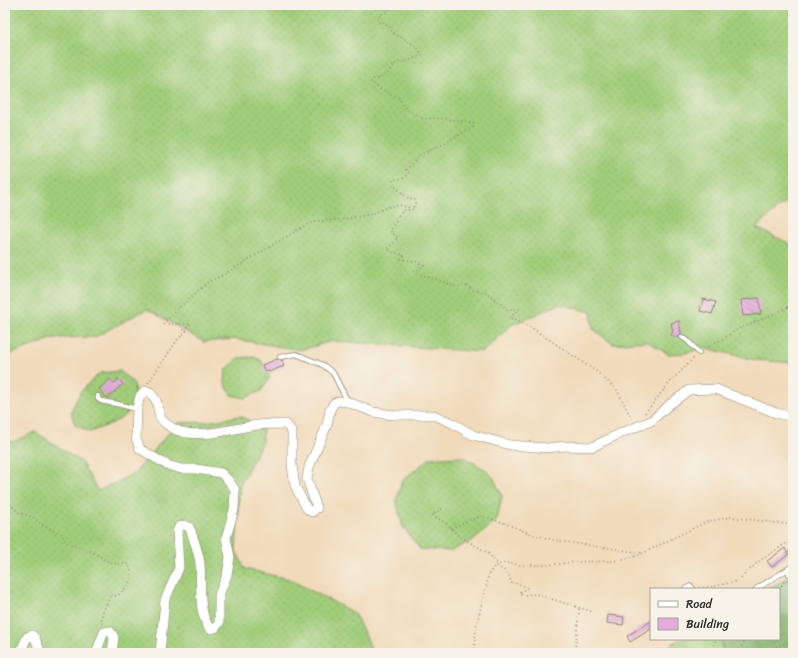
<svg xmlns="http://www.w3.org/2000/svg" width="798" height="658" viewBox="0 0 798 658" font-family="Sriracha,sans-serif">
<defs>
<pattern id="grass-dots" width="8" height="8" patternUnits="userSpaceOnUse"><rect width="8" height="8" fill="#a1cd7a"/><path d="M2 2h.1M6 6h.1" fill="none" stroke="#8bb06a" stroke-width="1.8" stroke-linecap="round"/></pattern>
<pattern id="forest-crowns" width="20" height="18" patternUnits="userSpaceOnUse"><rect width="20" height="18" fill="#80b06a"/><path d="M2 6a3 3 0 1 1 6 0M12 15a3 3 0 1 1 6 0" fill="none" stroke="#698f57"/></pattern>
<pattern id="building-back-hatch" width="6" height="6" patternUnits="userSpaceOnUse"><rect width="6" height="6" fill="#e5addb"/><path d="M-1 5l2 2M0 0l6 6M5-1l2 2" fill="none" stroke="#ba8db2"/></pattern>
</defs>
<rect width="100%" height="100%" fill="#f7f3e8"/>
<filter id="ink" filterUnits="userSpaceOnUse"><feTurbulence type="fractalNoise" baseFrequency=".025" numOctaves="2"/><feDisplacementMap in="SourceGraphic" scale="8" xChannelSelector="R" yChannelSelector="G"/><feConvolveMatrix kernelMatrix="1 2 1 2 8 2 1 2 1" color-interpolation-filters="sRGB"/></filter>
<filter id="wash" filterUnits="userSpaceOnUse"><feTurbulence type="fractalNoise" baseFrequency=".012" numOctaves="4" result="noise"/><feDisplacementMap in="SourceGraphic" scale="16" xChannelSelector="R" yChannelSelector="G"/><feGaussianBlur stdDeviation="0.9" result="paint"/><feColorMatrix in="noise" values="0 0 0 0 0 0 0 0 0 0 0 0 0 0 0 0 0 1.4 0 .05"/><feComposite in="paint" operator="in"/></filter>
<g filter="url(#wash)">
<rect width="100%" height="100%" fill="#f1daba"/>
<!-- grass -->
<path fill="url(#grass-dots)" stroke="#667c52" d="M5,5H793V198L778,208L756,228L793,245V363L756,360L701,347L696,350L686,353L669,354L646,341L613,344L593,329L591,312L560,304L511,325L483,352L333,341L300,350L234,339L204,342L147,309L95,337L54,338L5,356Z
M253,357L261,360L270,377L261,391L245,398L231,395L225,383L226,370L238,358Z
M120,371L134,384C134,388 135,393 135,397C133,419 107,425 90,432L75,425L71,411L81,391L100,373Z
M240,416L263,428L262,442L240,485L236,551L245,569L289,579L354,613L370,645L371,653H5V440L13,442L35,432L81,462L98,491L135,473L177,423L207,422Z
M464,457L486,470L493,477L502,496L497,520L475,539L451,551L420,549L403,527L396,501L402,481L430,458Z
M679,639H720L723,653H665L668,647Z"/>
<!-- forest -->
<path fill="url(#forest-crowns)" stroke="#566e4a" d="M793,575V653H723L722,639H779V589H766Z"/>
<g id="blocks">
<!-- building -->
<path fill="url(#building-back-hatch)" d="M759,298L761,314L743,316L741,300Z
M703,299L716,302L712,314L700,311Z
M679,321L681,333L678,338L671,335L673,331L671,323Z
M277,359L282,360L284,366L269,372V371L265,372L262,365Z
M110,379L114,383L119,379L123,384L107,398L99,389Z
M785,548L788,555L772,567L767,561Z
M608,615L624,617L623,625L607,623Z
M651,621V629L630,642L627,636Z"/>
</g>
</g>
<g filter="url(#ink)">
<use href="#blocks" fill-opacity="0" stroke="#8e8272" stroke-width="1"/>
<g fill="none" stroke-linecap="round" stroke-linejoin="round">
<!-- service casing -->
<g stroke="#8e8272" stroke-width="6">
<path id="service" d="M682,337L688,341L699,353
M280,357L296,354L323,365L333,373L348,402
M98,396V399L101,401L117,404L137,409
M791,553L793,552
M789,574L793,573
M686,589L691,586L693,589
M756,589L793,566"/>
</g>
<!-- minor casing -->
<g stroke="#8e8272" stroke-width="10">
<path id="minor" d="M20,653L27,637L32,635L35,638L40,651V653
M96,653L104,632L110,631L114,637L112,653
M160,653L165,600L179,568L177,532L179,527L184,525L189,527L191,531C194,542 199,552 200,564C202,584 197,612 210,629L215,628L219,623V595L227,575L230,557L226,538L234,510L235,490L229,481L221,473L196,469H181L167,465L140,449L136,438L137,408L140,396L145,391L150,392C152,395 154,397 156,400C159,408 157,416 164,422C188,445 230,428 258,425C267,424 277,424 286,424L292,432V465L295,486L307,509L312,512L317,508L307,479L309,467L327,425L330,410L334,403L339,401L348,402L373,412L393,415H434L454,424L473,435L510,445L548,448L565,446L592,447L621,433L651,421L669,405L689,390L716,389L776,413L793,417"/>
</g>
<!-- path -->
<path stroke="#8e8272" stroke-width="1.5" stroke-dasharray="1 3" stroke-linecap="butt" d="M391,5L389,9L377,18L380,22L382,21C390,25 390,30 395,34C397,36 401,37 404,39C410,42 420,48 422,55L405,62L396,63L387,74L380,78L373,79L371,82L380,89L399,98L403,105L411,112L424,119L436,118L463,121L474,124L473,127L442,145L421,154L406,170L409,173C405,179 400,179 393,179V185L409,199L416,200L413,209
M413,209L403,211L395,219L396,222L390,231L398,238L387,249L392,252L404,255L401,259L414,261L424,265L414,272L457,287L465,285L473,290L486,292L507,309H519L509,318L517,320L535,330L597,372L617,390L632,419
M705,349L737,330L787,308L793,300
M148,383L178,339L188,330H183L191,324H164L174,312L208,282L223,275L306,225L318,221L346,219L372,214L385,208L399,205L411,208
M645,413L671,381L694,358
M5,504L13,507L19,513L33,517L42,525L62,534L65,541L72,545L89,550L108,561L117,564H128C136,579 128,586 117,596L111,594C107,606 100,610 102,624
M442,509L432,515L447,524L459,536L488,553L498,564
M451,528L470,520L482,516L507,524L531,534L558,541L643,553
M497,566L509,574L511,583L521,584L527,588L520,592L521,595L536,594L593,612
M699,588L715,586L738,581L758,562L785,544L793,542
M779,589L786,579
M474,653L476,627L489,574L495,565L507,563L519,565H547L577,562L614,561L637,556L706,522L731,517L793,525
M572,653L576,644L579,609
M711,653L716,639
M737,653L746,639
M761,653L778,646L793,641"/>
<!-- service -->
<use href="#service" stroke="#fff" stroke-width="4.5"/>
<!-- minor -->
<use href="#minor" stroke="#fff" stroke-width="9"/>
</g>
</g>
<!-- margin -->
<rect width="798" height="658" fill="none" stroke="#f7f3e8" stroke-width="20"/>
<!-- legend -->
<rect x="650" y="588" width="130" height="52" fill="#f7f3e8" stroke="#a5a39c"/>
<rect x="658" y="601" width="20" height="6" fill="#ffffff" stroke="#a5a39c"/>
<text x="686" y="608" font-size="12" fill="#2b2b2b">Road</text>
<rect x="658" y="618" width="20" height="12" fill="#e5addb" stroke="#a5a39c"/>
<text x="686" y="628" font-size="12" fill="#2b2b2b">Building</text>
</svg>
